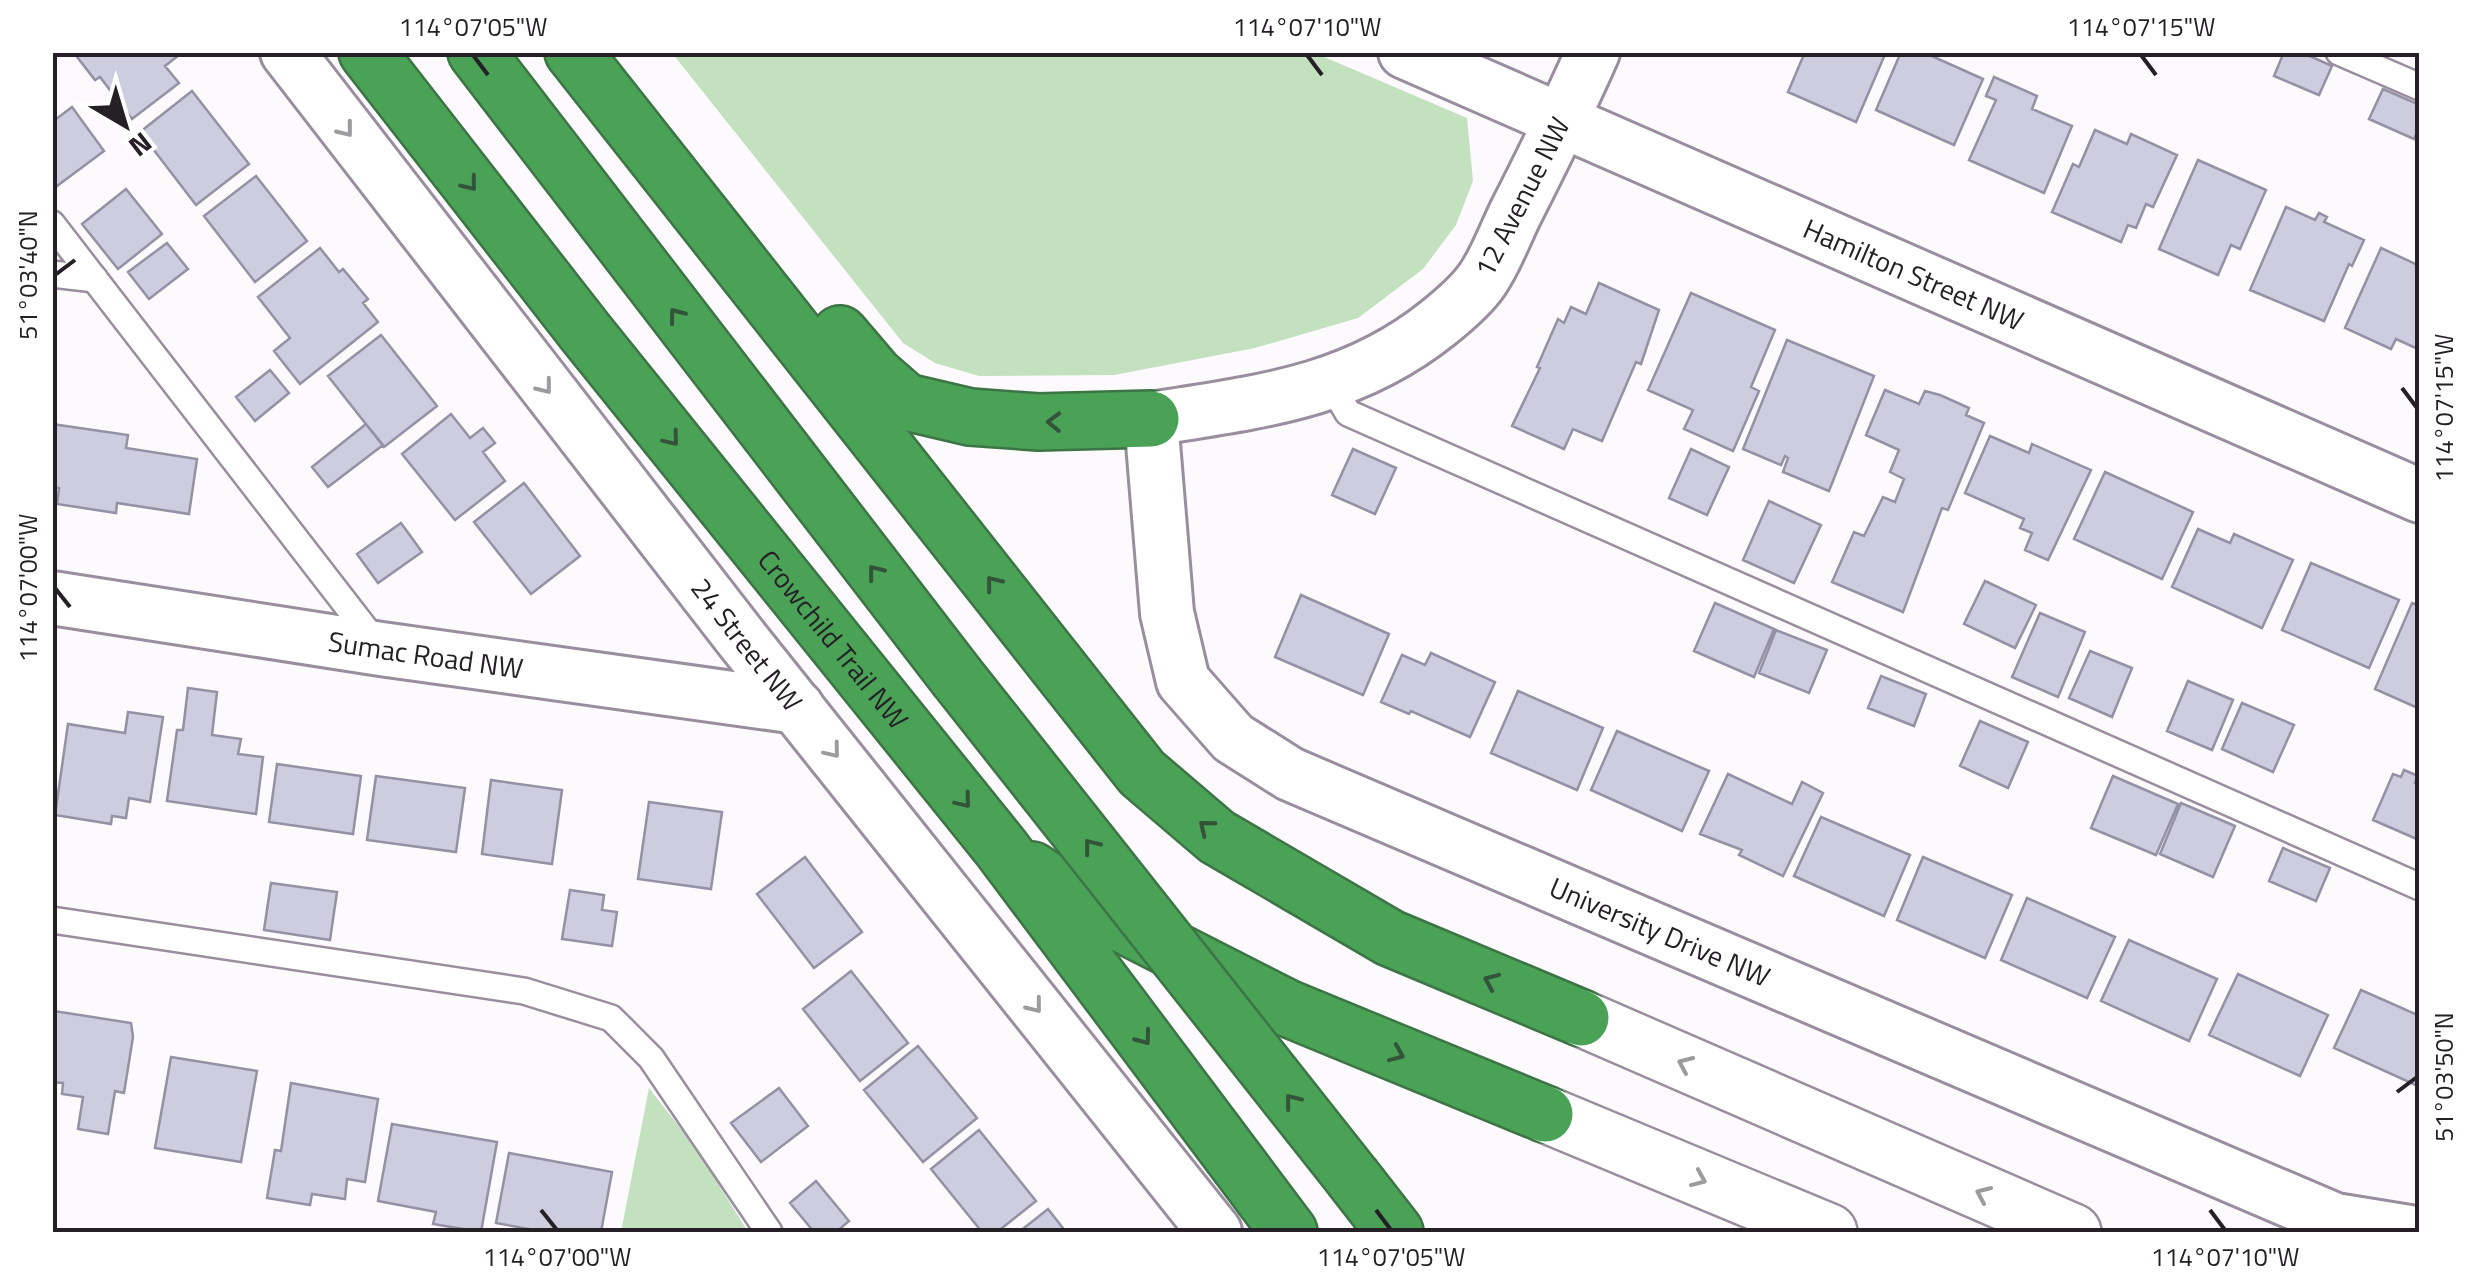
<svg xmlns="http://www.w3.org/2000/svg" width="2472" height="1285" viewBox="0 0 2472 1285" font-family="'Titillium Web',sans-serif">
<rect width="100%" height="100%" fill="#fcfafd"/>
<!-- green -->
<path fill="#c3e0bf" d="M672,53H1315L1467,118L1473,181L1456,225L1423,269L1358,318L1255,348L1114,375L979,376L935,363L903,343Z
M649,1088L698,1151L748,1232H621Z"/>
<!-- building -->
<path fill="#cecddf" stroke="#9391a3" stroke-width="2.5" d="M178,52L179,55L165,66L179,83L132,119L100,77L95,80L74,53Z
M1805,52H1886L1856,122L1788,92Z
M1901,52H1923L1983,79L1954,145L1876,110Z
M2284,52H2301L2332,66L2319,95L2274,76Z
M1994,77L2037,96L2032,109L2072,126L2044,193L1969,160L1996,100L1986,96Z
M2383,89L2420,105V126L2414,139L2369,119Z
M192,91L249,164L196,205L140,132Z
M72,107L104,151L57,186L52,180V122Z
M2095,130L2127,144L2131,134L2177,155L2153,207L2146,204L2136,228L2128,225L2121,242L2052,212L2073,164L2079,167Z
M2198,160L2266,190L2240,249L2231,245L2218,275L2159,249Z
M256,176L307,241L255,282L204,216Z
M126,189L162,234L118,269L82,224Z
M2286,207L2315,220L2319,213L2327,217L2324,222L2364,240L2352,266L2349,264L2324,321L2250,290Z
M167,243L188,269L149,299L128,272Z
M320,248L339,272L343,269L368,299L363,303L378,322L300,384L274,351L290,338L258,297Z
M2381,248L2420,266L2418,349L2396,339L2391,349L2345,328Z
M1599,283L1659,310L1641,364L1636,362L1602,441L1573,429L1564,449L1512,426L1540,368L1537,367L1558,319L1564,323L1571,307L1586,314Z
M1691,293L1775,330L1751,387L1759,391L1733,451L1684,429L1693,410L1648,390Z
M381,335L437,406L384,447L328,376Z
M1787,340L1874,376L1829,491L1783,472L1788,458L1785,456L1781,465L1743,449Z
M270,370L289,393L255,421L236,397Z
M1885,390L1919,404L1925,391L1940,395L1969,408L1966,415L1984,423L1948,510L1942,508L1903,612L1832,582L1854,532L1864,536L1883,497L1895,502L1904,479L1890,472L1899,450L1866,435Z
M451,414L470,438L483,428L495,443L483,452L505,481L455,520L402,454Z
M52,424L128,435L126,448L197,459L189,514L117,503L116,513L57,504L59,488L52,487Z
M366,424L383,445L328,487L312,467Z
M1990,436L2029,453L2032,444L2091,470L2048,560L2025,550L2032,533L2020,528L2024,519L1965,493Z
M1353,449L1396,468L1375,514L1332,495Z
M1691,449L1729,467L1707,515L1669,498Z
M2105,472L2193,512L2162,579L2074,539Z
M524,483L580,556L531,594L474,522Z
M1769,501L1821,525L1794,583L1743,560Z
M401,523L422,552L378,583L357,554Z
M2198,529L2230,543L2234,534L2293,560L2262,628L2172,587Z
M2311,563L2399,600L2369,668L2282,630Z
M1985,581L2036,605L2015,648L1964,624Z
M1301,595L1389,634L1363,695L1275,657Z
M1715,603L1774,629L1754,677L1694,651Z
M2412,603L2420,606V709L2375,689Z
M2040,613L2085,632L2058,697L2012,677Z
M1776,630L1827,650L1809,693L1759,673Z
M2090,651L2132,668L2112,717L2069,698Z
M1431,653L1495,682L1470,737L1411,711L1409,714L1381,702L1402,655L1425,665Z
M1881,676L1926,694L1914,726L1868,708Z
M2188,681L2233,700L2212,750L2167,731Z
M188,688L217,692L212,735L241,739L238,754L263,757L256,814L167,801L177,730H183Z
M1518,691L1603,728L1577,790L1491,753Z
M2242,703L2294,725L2273,772L2222,749Z
M128,712L163,717L150,802L129,798L126,818L112,816L111,824L55,815L68,724L125,733Z
M1980,721L2028,742L2008,788L1960,766Z
M1617,731L1709,771L1682,831L1591,790Z
M277,764L361,776L353,834L269,822Z
M2404,770L2418,776L2415,783L2420,785L2419,840L2373,820L2393,774L2401,777Z
M1728,774L1792,804L1802,782L1823,793L1783,876L1739,855L1742,850L1700,834Z
M376,776L465,788L456,852L367,840Z
M2113,776L2178,804L2156,855L2091,828Z
M491,780L562,790L552,864L482,854Z
M649,802L722,812L711,889L638,879Z
M2181,803L2235,826L2213,877L2160,854Z
M1821,817L1910,855L1884,916L1794,876Z
M2283,848L2330,868L2316,901L2269,881Z
M805,857L862,932L814,968L757,894Z
M1923,857L2012,895L1985,958L1897,920Z
M271,883L337,892L330,940L264,930Z
M570,890L604,895L602,910L617,912L612,946L562,939Z
M2027,898L2115,937L2087,998L2001,960Z
M2129,940L2217,979L2189,1041L2101,1001Z
M851,971L908,1043L860,1081L803,1009Z
M2238,974L2328,1015L2300,1076L2209,1035Z
M2361,990L2420,1016V1087L2334,1048Z
M54,1011L131,1023L133,1037L124,1093L115,1091L108,1134L78,1129L83,1097L62,1094L63,1083L52,1082Z
M918,1046L977,1118L923,1162L864,1090Z
M171,1057L257,1071L241,1162L155,1148Z
M291,1083L378,1099L365,1182L347,1179L345,1199L312,1194L310,1205L267,1198L275,1150L281,1151Z
M779,1088L808,1126L761,1162L731,1123Z
M392,1124L497,1142L481,1232L433,1224L436,1212L378,1201Z
M979,1130L1036,1201L997,1232H982L931,1169Z
M509,1153L612,1172L601,1232H545L496,1223Z
M816,1181L849,1221L836,1232H814L790,1203Z
M1048,1209L1066,1232H1019Z"/>
<g fill="none" stroke-linecap="round" stroke-linejoin="round">
<!-- lane casing -->
<g stroke="#998e9d" stroke-width="30">
<path id="lane" d="M2339,52L2420,87
M52,224L376,643
M52,274L95,279
M1331,384L1348,413L2420,887
M52,920L524,991L611,1018L651,1058L769,1232"/>
</g>
<!-- street casing -->
<g stroke="#998e9d" stroke-width="58">
<g id="street">
<path id="s1" d="M287,52L741,638L1215,1232"/>
<path id="s2" d="M1405,52L2420,496"/>
<path id="s3" d="M1593,52C1569,106 1543,159 1516,212C1505,234 1496,260 1482,280C1471,296 1453,311 1438,323C1351,393 1257,402 1151,419L1167,613L1183,681L1233,738L1290,774L2335,1220L2409,1232"/>
<path id="s4" d="M52,598L381,649L797,707"/>
</g>
</g>
<!-- secondary casing -->
<g stroke="#998e9d" stroke-width="60">
<path id="secondary" d="M1581,1018L2073,1232
M1545,1114L1829,1232"/>
</g>
<!-- highway casing -->
<g stroke="#3d7445" stroke-width="60">
<g id="highway">
<path id="s5" d="M367,52L586,333L1001,848L1289,1232"/>
<path d="M476,52L956,676"/>
<path d="M573,52L1142,773L1217,837L1390,938L1581,1018"/>
<path d="M840,334L875,375L906,402L970,417L1038,422L1151,419"/>
<path d="M1032,870L1079,902L1287,1008L1545,1114"/>
<path d="M1353,1178L1395,1232"/>
</g>
</g>
<!-- lane -->
<use href="#lane" stroke="#fff" stroke-width="25"/>
<!-- street -->
<use href="#street" stroke="#fff" stroke-width="52"/>
<!-- secondary -->
<use href="#secondary" stroke="#fff" stroke-width="55"/>
<!-- highway -->
<use href="#highway" stroke="#4aa256" stroke-width="55"/>
<!-- highway-bridge casing -->
<g stroke="#3d7445" stroke-width="60" stroke-linecap="butt">
<path id="highway-bridge" d="M956,676L1353,1178"/>
</g>
<!-- highway-bridge -->
<use href="#highway-bridge" stroke="#4aa256" stroke-width="55"/>
</g>
<!-- one-way arrows -->
<defs><path id="oneway-chevron" d="M-2-3.5L2.5 0L-2 3.5" fill="none" stroke-width="1.6" stroke-linecap="round" stroke-linejoin="round" transform="scale(2.5)"/></defs>
<g stroke="#9c9b9d">
<use href="#oneway-chevron" transform="translate(346 130) rotate(52)"/>
<use href="#oneway-chevron" transform="translate(545 387) rotate(52)"/>
<use href="#oneway-chevron" transform="translate(833 751) rotate(51)"/>
<use href="#oneway-chevron" transform="translate(1035 1006) rotate(52)"/>
<use href="#oneway-chevron" transform="translate(1685 1064) rotate(-156)"/>
<use href="#oneway-chevron" transform="translate(1699 1179) rotate(23)"/>
<use href="#oneway-chevron" transform="translate(1983 1194) rotate(-156)"/>
</g>
<g stroke="#335439">
<use href="#oneway-chevron" transform="translate(470 184) rotate(52)"/>
<use href="#oneway-chevron" transform="translate(676 315) rotate(-127)"/>
<use href="#oneway-chevron" transform="translate(1054 422) rotate(-179)"/>
<use href="#oneway-chevron" transform="translate(672 439) rotate(51)"/>
<use href="#oneway-chevron" transform="translate(875 572) rotate(-128)"/>
<use href="#oneway-chevron" transform="translate(993 583) rotate(-128)"/>
<use href="#oneway-chevron" transform="translate(964 801) rotate(51)"/>
<use href="#oneway-chevron" transform="translate(1206 827) rotate(-141)"/>
<use href="#oneway-chevron" transform="translate(1091 846) rotate(-128)"/>
<use href="#oneway-chevron" transform="translate(1491 981) rotate(-157)"/>
<use href="#oneway-chevron" transform="translate(1144 1038) rotate(53)"/>
<use href="#oneway-chevron" transform="translate(1397 1054) rotate(23)"/>
<use href="#oneway-chevron" transform="translate(1292 1101) rotate(-128)"/>
</g>
<!-- ticks -->
<path fill="none" stroke="#242026" stroke-width="4" d="M473,55L488,75M1307,55L1322,75M2141,55L2156,75M55,275L75,260M2402,388L2417,408M55,588L70,607M2397,1092L2417,1077M541,1210L557,1230M1376,1210L1391,1230M2210,1210L2225,1230"/>
<g text-anchor="middle" stroke-width="10" stroke-linejoin="round" paint-order="stroke">
<!-- street labels -->
<g font-size="28" fill="#242026" stroke="#fff">
<text transform="translate(1522 197) rotate(-63)" y="10">12 Avenue NW</text>
<text dy="10" stroke="none"><textPath href="#s2" startOffset="555">Hamilton Street NW</textPath></text>
<text dy="10" stroke="none"><textPath href="#s5" startOffset="750">Crowchild Trail NW</textPath></text>
<text dy="10" stroke="none"><textPath href="#s1" startOffset="750">24 Street NW</textPath></text>
<text dy="10" stroke="none"><textPath href="#s4" startOffset="378">Sumac Road NW</textPath></text>
<text dy="10" stroke="none"><textPath href="#s3" startOffset="1432">University Drive NW</textPath></text>
</g>
</g>
<!-- border -->
<rect width="2472" height="1285" fill="none" stroke="#ffffff" stroke-width="110"/>
<!-- north arrow -->
<g transform="translate(125 125) rotate(142)" stroke="#ffffff" stroke-width="8" paint-order="stroke">
<path d="M0-8L18 38L0 25L-18 38Z" fill="#242026"/>
<text y="-15" font-size="28" font-weight="bold" text-anchor="middle" fill="#242026">N</text>
</g>
<rect x="55" y="55" width="2362" height="1175" fill="none" stroke="#242026" stroke-width="4"/>
<g font-size="25" text-anchor="middle" fill="#242026">
<text x="473" y="36">114°07'05"W</text>
<text x="1307" y="36">114°07'10"W</text>
<text x="2141" y="36">114°07'15"W</text>
<text transform="translate(28 275) rotate(-90)" y="9">51°03'40"N</text>
<text transform="translate(2444 408) rotate(-90)" y="9">114°07'15"W</text>
<text transform="translate(28 588) rotate(-90)" y="9">114°07'00"W</text>
<text transform="translate(2444 1077) rotate(-90)" y="9">51°03'50"N</text>
<text x="557" y="1266">114°07'00"W</text>
<text x="1391" y="1266">114°07'05"W</text>
<text x="2225" y="1266">114°07'10"W</text>
</g>
</svg>
